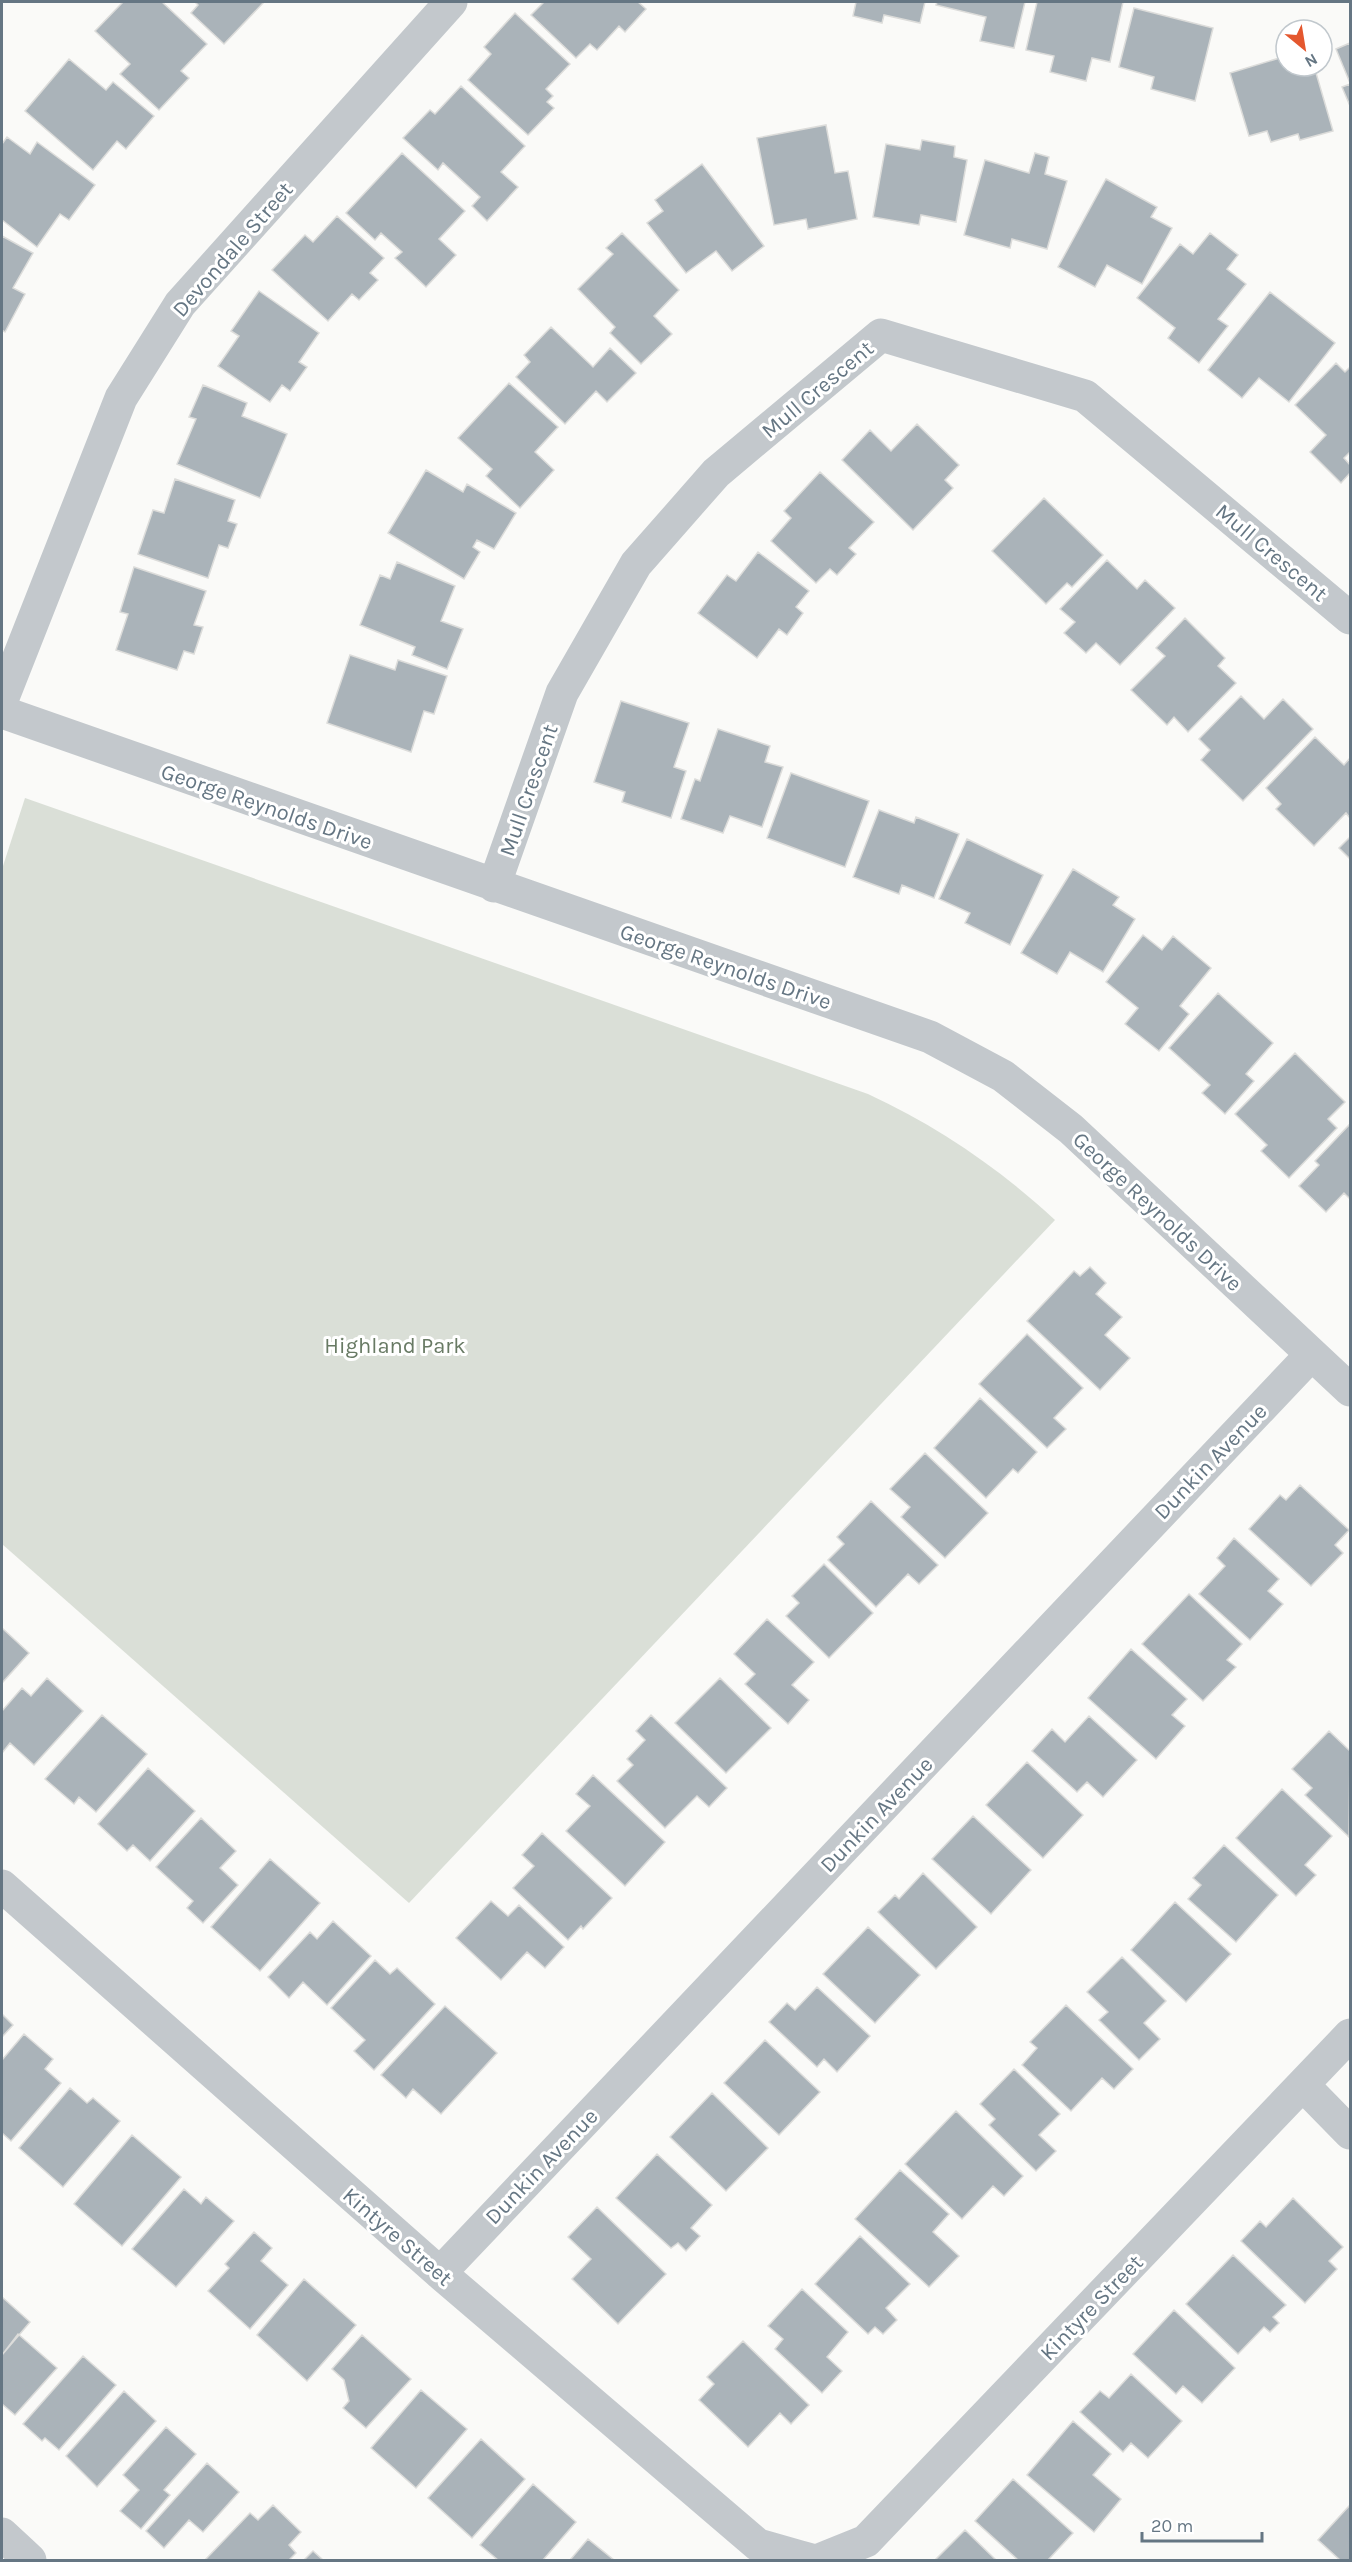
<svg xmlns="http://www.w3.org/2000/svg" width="1352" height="2562" viewBox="0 0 1352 2562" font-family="Karla,sans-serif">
<rect width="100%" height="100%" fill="#fafaf8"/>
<!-- green -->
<path fill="#dadfd7" d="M25,798L868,1094C937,1126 999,1168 1055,1220L409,1903L2,1544V869Z"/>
<!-- building -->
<path fill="#aab3b9" stroke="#dcdcda" stroke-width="1.5" d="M123,2H162L207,44L181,71L189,78L159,110L120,74L130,64L95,31Z
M195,2H264L224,44L191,13L198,5Z
M544,2H638L646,9L625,32L619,26L597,50L590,44L576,58L531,15Z
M856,2H925L920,23L884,15L882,23L853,16Z
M937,2H1025L1014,48L980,41L986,17L936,5Z
M1037,2H1123L1110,62L1092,58L1086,81L1050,72L1054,56L1026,50Z
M1134,8L1213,28L1195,101L1151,89L1154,77L1119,67Z
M515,13L570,64L546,89L553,96L547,102L554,108L528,135L468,80L491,54L484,47Z
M1350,43V83L1336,49Z
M1286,56V66H1314L1333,131L1300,140L1298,134L1271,142L1267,131L1249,136L1230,73Z
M69,59L106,90L113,82L154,116L126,149L117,141L93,170L25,111Z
M1350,84V106L1342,87Z
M461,86L525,146L501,172L518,187L487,221L472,206L480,197L443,163L438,170L403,138L430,110L435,114Z
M826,125L835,173L848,171L857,219L808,229L806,219L774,225L757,138Z
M7,137L30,154L37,142L95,185L69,220L60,214L37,247L2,220V144Z
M922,140L955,146L954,157L967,160L956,222L921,215L919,225L873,217L886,144L920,150Z
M402,153L465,211L439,239L456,255L426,287L395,258L402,252L381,233L375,240L346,213Z
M1035,153L1049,157L1045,174L1067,181L1047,249L1012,239L1010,248L964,235L985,160L1029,173Z
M702,164L764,246L732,271L716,251L686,273L647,223L663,211L655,200Z
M1106,179L1157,207L1151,217L1172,228L1142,284L1107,265L1095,287L1058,267Z
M337,216L384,258L370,273L378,280L359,300L352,294L328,321L272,270L305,235L313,242Z
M622,233L679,290L654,316L672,334L641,364L610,333L615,327L578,289L613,254L606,248Z
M1210,233L1238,255L1227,269L1246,284L1218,319L1228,326L1199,363L1168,338L1175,328L1137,298L1180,244L1193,254Z
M2,236L33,253L13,288L25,294L5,332L2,330Z
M259,291L319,333L299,362L307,367L290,391L282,385L270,402L218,366L239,336L231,331Z
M1270,292L1335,343L1289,402L1259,378L1242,398L1208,370Z
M551,327L593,367L610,348L636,373L607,402L596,391L565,424L516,377L530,362L524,355Z
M1336,363L1345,372L1350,367V452L1344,458L1350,465V473L1341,483L1310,452L1326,435L1295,405Z
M509,383L558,427L535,452L554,470L520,508L486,476L492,469L458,438Z
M203,385L247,403L242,416L287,434L260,498L177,464L196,419L189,417Z
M917,424L959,465L945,480L953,488L913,530L842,460L870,430L891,451Z
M426,470L463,492L467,484L516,513L494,549L477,540L473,547L480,552L464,579L388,533Z
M820,472L874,522L849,548L856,554L837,575L830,569L816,583L771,541L791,518L784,511Z
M175,479L235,500L228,521L237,524L228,548L219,545L208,578L138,554L153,510L164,513Z
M1044,498L1103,555L1072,587L1067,583L1046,604L992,551Z
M758,552L809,591L796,607L803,613L787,635L779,629L757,658L698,613L727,575L736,581Z
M1107,560L1137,589L1145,580L1175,608L1120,665L1096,643L1086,653L1064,633L1075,622L1060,609Z
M397,562L455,586L441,621L463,629L447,669L412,655L415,647L360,625L380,575L390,579Z
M134,567L206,591L194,625L203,627L194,654L184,651L177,670L116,650L128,614L120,612Z
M1185,618L1225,658L1218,666L1236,683L1188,732L1174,717L1167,725L1131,690L1165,656L1156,648Z
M350,655L395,670L398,660L447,676L434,714L424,711L411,752L327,723Z
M1241,696L1264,719L1283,699L1313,729L1243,801L1201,760L1210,750L1199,739Z
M621,701L689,723L674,767L686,771L671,818L622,802L625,792L594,782Z
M718,729L770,746L765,762L783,767L762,827L730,816L723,833L681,819L695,779L700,781Z
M1315,737L1344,765L1350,758V818L1346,813L1314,846L1276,809L1281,804L1266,788Z
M791,773L869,801L845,867L767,838Z
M879,810L914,823L916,817L959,834L934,898L902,885L899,894L853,877Z
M1350,837V859L1339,848Z
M967,839L1043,875L1010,945L965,923L970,913L939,899Z
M1073,869L1119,897L1113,905L1135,919L1103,972L1070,952L1057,974L1021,953Z
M1143,935L1162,950L1173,936L1211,968L1180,1006L1189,1014L1159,1051L1125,1024L1138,1008L1106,982Z
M1218,993L1273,1043L1246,1074L1254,1081L1225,1114L1202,1093L1210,1085L1169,1048Z
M1295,1053L1345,1102L1328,1119L1337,1128L1289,1178L1261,1151L1267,1145L1235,1114Z
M1350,1124V1199L1344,1193L1326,1212L1299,1186L1319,1165L1315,1161Z
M1090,1267L1106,1283L1096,1294L1122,1317L1105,1335L1130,1358L1100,1390L1027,1321L1074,1271L1080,1276Z
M1027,1334L1083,1388L1054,1418L1066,1429L1047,1448L979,1384Z
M980,1398L1037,1452L1018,1473L1013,1469L986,1498L934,1448Z
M925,1453L988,1513L945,1558L901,1517L910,1507L890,1489Z
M1300,1485L1349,1530L1335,1545L1343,1553L1311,1586L1249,1529L1280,1495L1286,1500Z
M871,1501L938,1565L919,1584L908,1574L876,1607L828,1560L844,1544L837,1537Z
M1234,1538L1279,1579L1268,1591L1283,1604L1250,1640L1199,1594L1225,1566L1217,1558Z
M824,1564L873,1613L829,1658L786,1616L799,1603L792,1596Z
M1189,1594L1242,1644L1227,1660L1236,1667L1203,1701L1142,1644Z
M767,1619L814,1662L792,1685L809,1700L788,1724L745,1684L755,1674L734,1654Z
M2,1628L29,1653L2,1683Z
M1131,1649L1187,1699L1172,1715L1185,1726L1156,1759L1088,1698Z
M47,1678L83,1711L34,1765L10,1743L2,1753V1711L22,1688L31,1696Z
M720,1678L771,1728L726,1773L675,1723Z
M102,1715L147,1754L96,1812L79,1797L74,1804L45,1779Z
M651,1715L727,1788L709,1807L697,1796L665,1828L617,1781L633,1765L627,1759L645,1740L636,1731Z
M1089,1716L1137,1760L1103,1797L1087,1782L1077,1792L1032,1751L1052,1729L1065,1742Z
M1329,1731L1350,1751L1349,1837L1305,1795L1312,1788L1292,1769Z
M1027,1762L1083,1815L1043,1858L986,1805Z
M148,1768L195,1811L150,1861L133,1845L127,1851L98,1824Z
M593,1775L665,1842L625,1886L566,1831L590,1806L576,1794Z
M1282,1789L1332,1836L1305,1865L1316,1875L1296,1896L1236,1838Z
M973,1816L1031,1870L991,1914L932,1859Z
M201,1818L236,1851L220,1868L238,1885L203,1923L187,1908L193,1901L156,1867Z
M542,1833L612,1898L583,1929L581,1926L568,1940L513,1888L534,1866L522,1855Z
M1224,1845L1278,1895L1236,1942L1188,1899L1201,1885L1193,1878Z
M270,1859L320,1903L260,1971L211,1927Z
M923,1873L977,1927L936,1969L878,1912L895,1895L899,1899Z
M491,1901L508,1916L519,1905L564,1947L545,1968L527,1952L501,1980L456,1938Z
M1175,1902L1231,1954L1186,2002L1131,1950Z
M333,1921L371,1956L327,2005L303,1982L289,1998L268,1977L310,1932L317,1939Z
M868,1927L920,1975L875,2023L823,1974Z
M1122,1957L1166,2001L1144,2023L1160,2039L1139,2060L1099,2020L1108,2012L1087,1992Z
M375,1960L390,1974L397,1968L435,2004L374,2070L354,2051L365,2040L331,2008Z
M817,1987L870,2036L837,2072L824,2059L817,2067L769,2022L787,2003L795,2010Z
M1066,2005L1133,2069L1114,2089L1102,2078L1071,2111L1022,2065L1037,2048L1030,2042Z
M445,2006L497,2053L441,2114L413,2089L406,2098L381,2075Z
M2,2014L13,2025L2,2037Z
M24,2034L53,2059L45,2069L61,2083L11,2141L2,2133V2060Z
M765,2040L820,2092L779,2135L724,2083Z
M1014,2069L1060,2114L1039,2135L1056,2151L1036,2171L989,2125L995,2119L980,2104Z
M70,2088L87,2103L93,2098L120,2121L63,2187L19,2148Z
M712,2093L768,2148L726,2191L670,2137Z
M956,2111L1023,2176L1004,2196L993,2186L962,2219L905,2164Z
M132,2135L181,2177L122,2246L74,2204Z
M657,2154L712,2205L691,2228L700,2236L686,2251L678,2243L671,2248L616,2198Z
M900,2170L949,2214L933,2232L959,2256L929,2287L855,2219Z
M184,2189L201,2204L206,2197L234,2221L176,2287L132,2249Z
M1293,2198L1343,2247L1329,2261L1337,2269L1305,2303L1241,2241L1260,2221L1266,2227Z
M597,2207L666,2274L618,2324L572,2279L591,2259L568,2237Z
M254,2232L272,2248L261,2261L288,2285L250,2329L208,2291L229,2268L225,2264Z
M860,2236L910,2284L886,2308L897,2320L883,2334L875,2327L868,2334L815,2284Z
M1233,2255L1286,2305L1273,2317L1279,2323L1270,2332L1264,2327L1238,2354L1186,2304Z
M304,2279L356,2325L307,2381L257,2335Z
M802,2289L848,2332L827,2357L842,2371L822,2393L775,2349L783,2339L768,2326Z
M2,2297L30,2322L2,2355Z
M1174,2310L1235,2368L1202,2403L1183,2386L1176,2394L1133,2354Z
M18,2334L57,2368L15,2415L2,2404V2355Z
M362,2335L411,2379L366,2428L343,2408L349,2401L344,2380L332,2369Z
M743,2341L809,2405L791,2424L780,2413L748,2447L699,2400L714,2384L707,2377Z
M83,2356L116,2385L59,2450L45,2438L42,2441L23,2424Z
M1131,2374L1182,2421L1148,2458L1131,2443L1123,2452L1080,2412L1100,2391L1109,2398Z
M421,2390L467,2429L416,2488L371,2448Z
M124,2391L156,2421L97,2487L66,2456Z
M1073,2421L1111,2454L1093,2475L1121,2499L1094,2532L1027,2475Z
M166,2427L196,2454L164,2490L170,2495L141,2529L120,2511L139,2490L123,2475Z
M481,2439L525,2479L472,2538L428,2498Z
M207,2463L239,2492L203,2532L189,2520L164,2548L146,2531Z
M1013,2479L1073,2533L1048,2560H1018L975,2521Z
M533,2484L576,2522L543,2560H498L480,2545Z
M273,2505L301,2532L289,2545L296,2553L289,2560H205L250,2513L258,2520Z
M1350,2505V2560H1340L1318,2540Z
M965,2530L996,2560H935Z
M588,2539L614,2560H570Z
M313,2551L323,2560H304Z"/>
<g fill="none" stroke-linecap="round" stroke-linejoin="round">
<!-- street -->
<path stroke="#c3c8cc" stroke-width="33" d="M2,700L121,398L180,304L451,2
M2,712L930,1037L1003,1076L1071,1129L1350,1390
M494,886L562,693L636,564L716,473L881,335L1085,396L1350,618
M2,1886L440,2273L758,2545L811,2560
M1303,2085L1350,2133
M440,2273L1311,1355
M2,2534L30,2560
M819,2560L866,2541L1350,2035"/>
</g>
<g text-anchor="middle" stroke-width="6" stroke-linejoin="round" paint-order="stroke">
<!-- street labels -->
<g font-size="22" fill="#657683" stroke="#fff">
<text transform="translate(232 249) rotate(-49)" y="8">Devondale Street</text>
<text transform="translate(817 389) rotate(-40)" y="8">Mull Crescent</text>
<text transform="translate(1272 552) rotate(40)" y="8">Mull Crescent</text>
<text transform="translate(528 790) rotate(-71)" y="8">Mull Crescent</text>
<text transform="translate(267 806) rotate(19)" y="8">George Reynolds Drive</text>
<text transform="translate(726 966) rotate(19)" y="8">George Reynolds Drive</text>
<text transform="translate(1158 1211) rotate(43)" y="8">George Reynolds Drive</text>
<text transform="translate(1210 1461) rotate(-46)" y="8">Dunkin Avenue</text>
<text transform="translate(876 1814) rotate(-46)" y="8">Dunkin Avenue</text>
<text transform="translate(541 2166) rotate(-46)" y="8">Dunkin Avenue</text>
<text transform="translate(398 2236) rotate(41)" y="8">Kintyre Street</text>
<text transform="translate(1091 2307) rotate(-46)" y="8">Kintyre Street</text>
</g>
<!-- park labels -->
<g font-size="22" fill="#687a64" stroke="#fff">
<text x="395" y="1353">Highland Park</text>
</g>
</g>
<!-- border -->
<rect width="1352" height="2562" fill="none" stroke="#657683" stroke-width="6"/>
<!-- north arrow -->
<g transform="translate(1304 48) rotate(150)"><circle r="28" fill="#ffffff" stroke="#c1c8cd" stroke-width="1.5"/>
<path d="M0-4.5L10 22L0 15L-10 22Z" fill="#e4572e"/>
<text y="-9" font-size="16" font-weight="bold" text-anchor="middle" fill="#657683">N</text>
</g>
<!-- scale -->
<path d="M1142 2532v9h120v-9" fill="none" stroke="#657683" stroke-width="3"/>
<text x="1151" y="2532" font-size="18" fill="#657683" stroke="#ffffff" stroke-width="4.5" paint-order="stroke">20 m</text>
</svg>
